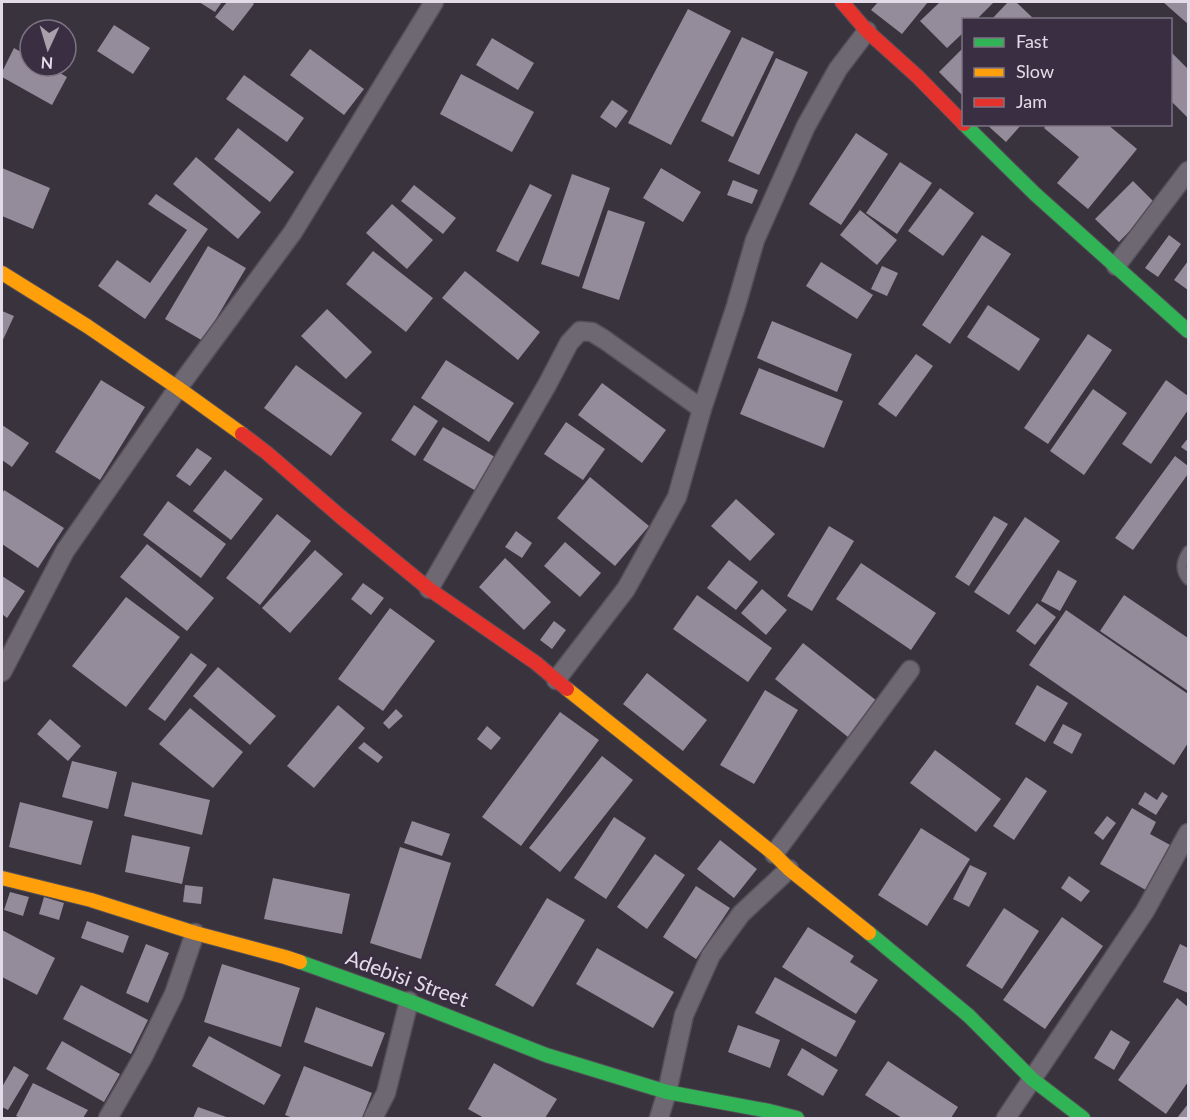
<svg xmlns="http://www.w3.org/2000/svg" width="1190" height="1120" viewBox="0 0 1190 1120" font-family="Lato,sans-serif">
<rect width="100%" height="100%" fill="#39333e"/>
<!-- building -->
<path fill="#948c9a" d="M199,2H222L215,12Z
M227,2H252L254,4L233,31L215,17Z
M878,2H928L902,34L871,10Z
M940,2H994L976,20H964V32L947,48L920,21Z
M1008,2H1016L1035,20H991Z
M1163,2H1188V24Z
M688,9L731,31L671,145L628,123Z
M114,25L150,48L133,74L97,51Z
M742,37L774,52L733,137L701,121Z
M492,38L534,63L518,90L476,65Z
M964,47V97L939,72Z
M14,48L30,57V66H47L67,77L52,105L2,77V72Z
M310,49L364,89L344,115L290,75Z
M1170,51L1188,69V118L1170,100Z
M776,58L808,72L759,175L728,161Z
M461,74L534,112L512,152L440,114Z
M244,75L304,118L287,142L226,99Z
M612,100L628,111L616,128L600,117Z
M986,124H1022L1006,142Z
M1047,124H1107L1137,149L1088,209L1057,183L1079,157L1044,128Z
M238,128L294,172L270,202L214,159Z
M856,133L888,154L841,225L809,204Z
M196,157L261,212L238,239L173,184Z
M900,162L932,183L897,234L866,213Z
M2,168L50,188L33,229L2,216Z
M661,168L701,192L683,222L643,198Z
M572,174L610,188L579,277L541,264Z
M733,180L758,190L752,204L727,195Z
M1133,181L1156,204L1119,242L1095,219Z
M530,184L552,195L518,262L496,251Z
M414,185L456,218L443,234L401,201Z
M940,188L974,213L943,256L908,231Z
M156,194L208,229L145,319L98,286L117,260L150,283L187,230L148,204Z
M392,204L433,240L407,269L366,233Z
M608,210L645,222L619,300L582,288Z
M860,210L897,240L877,265L840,235Z
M982,235L1011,254L950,344L922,325Z
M1169,235L1181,244L1158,277L1145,268Z
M208,246L246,268L203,341L165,319Z
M373,251L433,298L406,332L346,284Z
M1188,261V290L1174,280Z
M821,262L873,295L857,319L806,286Z
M882,266L898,273L887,296L871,289Z
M465,271L540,332L518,360L442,298Z
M988,305L1040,339L1019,371L967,337Z
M327,309L372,352L346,379L301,336Z
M2,311L14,316L2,342Z
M772,321L852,354L837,392L757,358Z
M1088,334L1112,350L1048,444L1024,428Z
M916,354L933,366L896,417L878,404Z
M446,360L514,403L489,442L421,398Z
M296,365L362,413L331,456L264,408Z
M759,368L843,401L824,448L740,414Z
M101,380L145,407L100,480L55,452Z
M1166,380L1188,396V410L1151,464L1122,444Z
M602,383L666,430L642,463L578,415Z
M1093,389L1127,413L1084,475L1050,451Z
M414,405L438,421L415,456L391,440Z
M566,422L605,449L583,480L544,454Z
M2,425L29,443L12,467L2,460Z
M443,427L495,457L476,491L423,460Z
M1188,438V452L1181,447Z
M197,448L212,458L190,486L176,476Z
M1175,456L1188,466V474L1133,550L1115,538Z
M225,470L263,499L231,540L193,511Z
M590,477L649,526L615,566L557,518Z
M4,490L64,528L38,568L2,544V494Z
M736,499L775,534L750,561L711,526Z
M168,501L226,544L201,578L143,535Z
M277,514L311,541L260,605L226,578Z
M994,516L1008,524L969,586L955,577Z
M1025,517L1060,541L1009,615L974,592Z
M829,526L854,541L812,611L787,596Z
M516,531L532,543L522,558L505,547Z
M565,542L601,573L580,597L544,566Z
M147,544L214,598L187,631L120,577Z
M315,550L343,574L290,633L262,608Z
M505,558L551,602L524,630L479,587Z
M729,560L758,582L736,610L707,588Z
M861,563L936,613L911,650L836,599Z
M1058,570L1077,581L1060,611L1041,601Z
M2,576L25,591L7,618L2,614Z
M363,583L384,598L371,615L351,599Z
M762,589L787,610L766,635L741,613Z
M697,595L772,648L748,682L673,629Z
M1124,595L1188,638V691L1100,631Z
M126,597L180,637L126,707L72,666Z
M1037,603L1056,617L1035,645L1016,631Z
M390,608L435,641L383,711L338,679Z
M1066,610L1188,694V743L1174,765L1029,665Z
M554,621L566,630L552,649L540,640Z
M803,643L877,701L848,737L775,679Z
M191,653L207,665L165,721L148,709Z
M218,667L276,716L250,745L193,696Z
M647,673L707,720L683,751L623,704Z
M1037,685L1068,703L1045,742L1015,724Z
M765,690L798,710L754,784L720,765Z
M338,705L365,728L314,788L287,766Z
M190,708L243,752L213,788L159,744Z
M396,709L403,716L389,729L383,723Z
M560,712L599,740L521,846L482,817Z
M50,719L81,746L68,761L37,734Z
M1063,724L1082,734L1072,754L1053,743Z
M487,726L501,738L491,750L477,739Z
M364,742L383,757L378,763L358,748Z
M935,750L1001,799L976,832L910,783Z
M602,756L633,780L560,872L529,848Z
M72,761L117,772L108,809L62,797Z
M1026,777L1047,791L1014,840L993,826Z
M132,782L210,800L202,835L124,816Z
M1145,792L1157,800L1162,792L1168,796L1156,815L1138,804Z
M20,802L93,821L81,865L9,847Z
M1132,808L1156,822L1150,834L1172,846L1151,893L1100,864Z
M1107,816L1116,823L1103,840L1094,833Z
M614,817L646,838L606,899L574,878Z
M412,821L450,834L442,856L404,843Z
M921,828L970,859L927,926L878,895Z
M132,835L190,847L182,884L125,872Z
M720,840L757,869L734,898L697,869Z
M400,847L451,863L421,959L370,943Z
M655,854L685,875L647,929L617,907Z
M970,865L987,873L969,907L953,899Z
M1069,876L1090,891L1081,902L1061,888Z
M273,878L350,894L342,934L264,919Z
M185,885L203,887L201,904L183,902Z
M696,886L730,908L696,959L663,937Z
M10,892L29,897L23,916L4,910Z
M44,897L64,903L59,920L39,914Z
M547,898L585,920L533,1007L495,985Z
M1004,908L1039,931L1002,989L966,966Z
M1062,917L1103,946L1045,1029L1003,1000Z
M87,921L129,936L123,953L81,938Z
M808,927L854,956L850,962L878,980L856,1014L782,967Z
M2,930L55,958L37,995L2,977Z
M146,944L169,953L148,1003L126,993Z
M1180,944L1188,948V993L1163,982Z
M597,948L674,992L653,1028L576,984Z
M222,964L300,988L281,1047L204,1022Z
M775,977L856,1021L836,1057L755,1013Z
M81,985L148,1020L131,1054L63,1019Z
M1177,998L1188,1007V1082L1166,1114L1118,1080Z
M316,1007L385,1033L372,1067L304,1042Z
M738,1025L780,1040L770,1068L728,1052Z
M1111,1030L1130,1042L1114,1070L1094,1058Z
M209,1036L281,1075L264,1105L192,1066Z
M62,1041L120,1074L104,1102L46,1069Z
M802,1048L838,1070L823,1096L787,1075Z
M888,1061L958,1107L951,1118H902L865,1095Z
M494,1063L557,1099L545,1118H484L468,1109Z
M14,1066L29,1075L8,1110L2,1107V1087Z
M304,1066L372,1093L362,1118H293L285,1115Z
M33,1083L88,1110L83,1118H21L16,1116Z
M1188,1104V1118H1177Z
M198,1107L229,1118H193Z"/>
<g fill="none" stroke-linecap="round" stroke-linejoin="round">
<!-- lane casing -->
<g stroke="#544f58" stroke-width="12">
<path id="lane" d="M1188,551C1181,561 1179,570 1188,580"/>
</g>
<!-- street casing -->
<g stroke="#544f58" stroke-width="21">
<path id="street" d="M1116,266L1188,171
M429,589L547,385L569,343L580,331L592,332L605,340L702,409
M2,672L65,551L178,388L293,232L434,2
M556,680L626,589L677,497L702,409L736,306L755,240L806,126L838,69L867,31
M774,854L910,670
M108,1118L143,1057L174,994L195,933
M373,1118L386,1093L409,1001
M659,1118L667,1092L684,1015L711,955L741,914L789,869
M1006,1118L1145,911L1188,833"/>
</g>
<!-- fast casing -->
<g stroke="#544f58" stroke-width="16">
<path id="fast" d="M964,124L1035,194L1188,331
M869,933L969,1016L1032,1079L1083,1118
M300,962L409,1001L546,1055L667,1092L769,1111L797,1118"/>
</g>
<!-- slow casing -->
<g stroke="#544f58" stroke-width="16">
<path id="slow" d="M2,273L87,326L178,388L242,434
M567,689L774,854L789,869L869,933
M2,878L91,900L195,933L285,957L300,962"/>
</g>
<!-- jam casing -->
<g stroke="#544f58" stroke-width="16">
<path id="jam" d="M842,2L867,31L918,77L964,124
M242,434L267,453L341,517L429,589L536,663L567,689"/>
</g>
<!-- lane -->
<use href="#lane" stroke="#6e6873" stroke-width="9"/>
<!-- street -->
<use href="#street" stroke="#6e6873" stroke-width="18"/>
<!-- fast -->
<use href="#fast" stroke="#30b455" stroke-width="14"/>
<!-- slow -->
<use href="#slow" stroke="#ff9f0a" stroke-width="14"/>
<!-- jam -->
<use href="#jam" stroke="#e5322d" stroke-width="14"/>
</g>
<g text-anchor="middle" stroke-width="6" stroke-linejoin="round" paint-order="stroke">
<!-- street labels -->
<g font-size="21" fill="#e3dce8" stroke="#3a2f42">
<text transform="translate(407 979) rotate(20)" y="7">Adebisi Street</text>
</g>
</g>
<!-- border -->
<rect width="1190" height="1120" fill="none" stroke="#e3dce8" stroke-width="6"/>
<!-- legend -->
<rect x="962" y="18" width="210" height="108" fill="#3a2f42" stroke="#7e7484" stroke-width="1.5"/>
<rect x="974" y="38" width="30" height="9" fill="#30b455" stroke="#7e7484" stroke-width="1.5"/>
<text x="1016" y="48" font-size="18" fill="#e3dce8">Fast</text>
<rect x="974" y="68" width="30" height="9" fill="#ff9f0a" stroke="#7e7484" stroke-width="1.5"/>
<text x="1016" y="78" font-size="18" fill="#e3dce8">Slow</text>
<rect x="974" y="98" width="30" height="9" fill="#e5322d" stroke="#7e7484" stroke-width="1.5"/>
<text x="1016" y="108" font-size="18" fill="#e3dce8">Jam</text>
<!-- north arrow -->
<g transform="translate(48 48) rotate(184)"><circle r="28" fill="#3a2f42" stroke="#7e7484" stroke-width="1.5"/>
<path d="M0-4.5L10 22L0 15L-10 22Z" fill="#a8a1ac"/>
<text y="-9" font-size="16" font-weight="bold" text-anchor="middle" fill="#e3dce8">N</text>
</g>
</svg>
